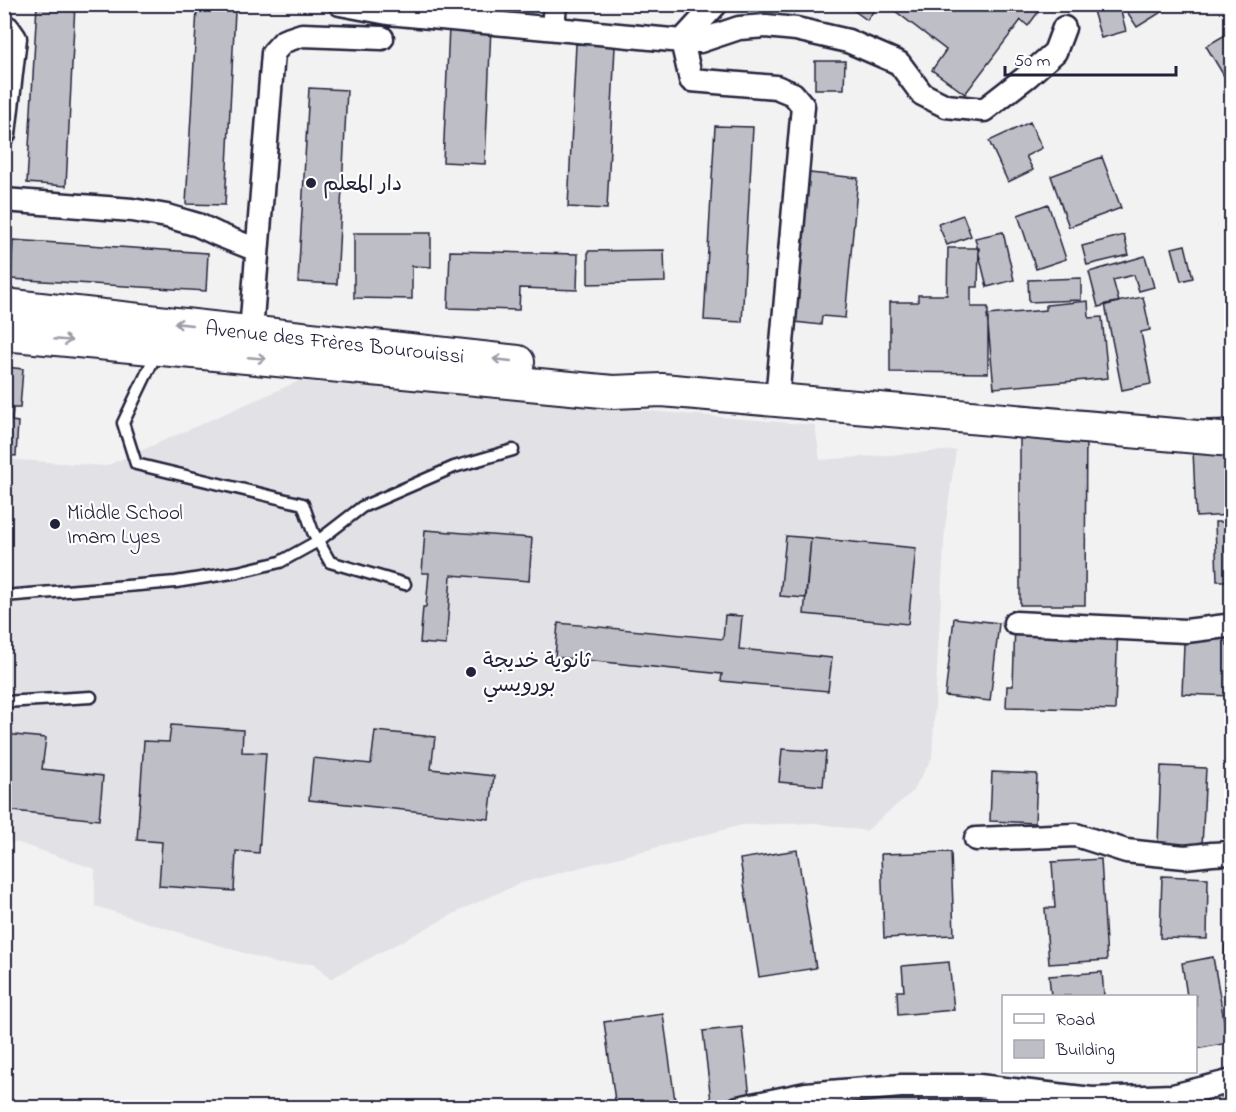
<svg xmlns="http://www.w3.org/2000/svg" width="1236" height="1112" viewBox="0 0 1236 1112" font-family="'Indie Flower','Playpen Sans Arabic',sans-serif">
<rect width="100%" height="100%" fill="#f2f2f3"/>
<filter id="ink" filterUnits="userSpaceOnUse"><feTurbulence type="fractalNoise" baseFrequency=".0167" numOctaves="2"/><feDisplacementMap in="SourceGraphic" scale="12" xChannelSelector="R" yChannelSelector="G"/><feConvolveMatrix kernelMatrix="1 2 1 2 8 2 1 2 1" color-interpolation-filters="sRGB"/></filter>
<g filter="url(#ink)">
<!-- built -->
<path fill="#e2e2e6" d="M299,381L815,425L820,460L956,450L945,528L932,758L912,792L866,831L815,823L742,825L521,883L463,909L330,979L314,963L279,964L95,906V869L19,843L5,842L4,459L106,466Z"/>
<!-- building -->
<path fill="#bebec6" stroke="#22223b" stroke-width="1.5" d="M37,4H75L66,186L27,183Z
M450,4H492L485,164L443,162Z
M845,4H879L867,20Z
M886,4H1044L1028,26L1021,20L965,94L932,70L946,50Z
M1091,4H1119L1126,31L1101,38Z
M1122,4H1166L1168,8L1137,27Z
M197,9L235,11L225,205L186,204Z
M1232,31V89L1206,46Z
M576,44L615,46L607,209L568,207Z
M815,61H845L844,89H815Z
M309,88L347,90L337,284L298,282Z
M1030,122L1042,148L1026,156L1033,170L1008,182L989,141Z
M715,126L753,127L742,322L704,320Z
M1102,157L1121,208L1069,227L1051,176Z
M800,172L858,178L845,318L822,316L821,325L786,321Z
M1048,204L1066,259L1036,269L1018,215Z
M963,215L971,236L947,245L938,224Z
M1003,232L1014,280L987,287L975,238Z
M354,233H431V267L412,266V299L354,298Z
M1124,235L1129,255L1087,265L1082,246Z
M13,240L208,253L206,291L11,279Z
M1185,245L1193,278L1181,281L1172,248Z
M948,248H979L978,287H971V307H988V373L890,372V302H918V295H947Z
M664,250L665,282L588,284V251Z
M450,251L578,254L577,290L520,288L519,310L448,308Z
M1145,256L1154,287L1139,291L1134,275L1113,280L1119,302L1098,307L1089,272Z
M1081,278V300L1029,302L1028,280Z
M1143,297L1150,330L1141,332L1151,384L1122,390L1105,304Z
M1088,301L1089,318L1102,317L1108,378L994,388L987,315L1046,310V305Z
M4,361H6V367L23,369L20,408H13L12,421L18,422L16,456L4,455Z
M1020,414H1086L1085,605H1020Z
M1232,419V515L1196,517L1192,428H1204V420Z
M1215,522H1232V581H1217Z
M425,530L532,538L529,581L451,575L446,645L420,643L423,607H426L429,573H422Z
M786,536L811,538L806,598L780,596Z
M811,538L916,548L908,624L804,614Z
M725,615L742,616L739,649L832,658L828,691L721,681L722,674L555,657L558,623L723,639Z
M954,618L999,623L990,701L945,696Z
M1185,619L1228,621L1227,645H1232V696L1182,694Z
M1015,622L1118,624L1115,710L1006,707L1007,686H1013Z
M171,725L243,730L242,752L266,753L259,853L236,851L234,891L159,886L162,842L137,840L144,741L169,742Z
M375,731L435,737L431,769L494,776L489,819L309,800L313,758L371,764Z
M4,734L46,738L42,769L103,776L99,820L4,810Z
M782,749L826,752L823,786L779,782Z
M1161,766L1206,768L1202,846L1158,844Z
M992,772L1037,774L1035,823L990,821Z
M797,850L816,968L759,977L740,859Z
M951,852L954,935L884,938L881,854Z
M1101,859L1107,960L1049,964L1045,908H1055L1052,862Z
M1162,876L1208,878L1207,939L1160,938Z
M1229,883H1232V963H1225V945H1229Z
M1213,957L1228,1043L1196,1049V996H1187L1182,963Z
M949,962L954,1010L898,1015L897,991H904L902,966Z
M1102,972L1104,996H1051L1049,976Z
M663,1014L676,1108H616L604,1022Z
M742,1027L750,1097L711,1101L703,1031Z
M918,1091L919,1108H850L849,1096Z"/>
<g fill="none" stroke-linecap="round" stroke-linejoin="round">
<!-- service casing -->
<g stroke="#22223b" stroke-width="15">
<path id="service" d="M157,352L123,423L136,464L303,504L313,532L330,562L405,584
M4,596L176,582L238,572L280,562L318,541L362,507L454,467L513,450
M4,702L91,697"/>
</g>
<!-- minor casing -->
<g stroke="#22223b" stroke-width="27">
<path id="minor" d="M340,4L388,13L682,41H700L739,28L766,26L796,29L848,41L899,63L922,94L946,106L984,110L1029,75L1055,52L1064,28
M716,4L682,41L691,80L776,87L793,94L803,106L777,400
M553,28L555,4
M4,29L8,28L15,38L4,134
M4,200L132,210L167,216L198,225L217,234L257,250
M251,332L273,53L284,41L302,35L382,38
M1015,623L1186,631L1226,626L1232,624
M976,839L1076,835L1126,851L1154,854L1185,857L1212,854L1232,853
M738,1108L806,1094L901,1086H979L1092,1099L1173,1096L1232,1081"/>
</g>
<!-- secondary casing -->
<g stroke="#22223b" stroke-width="36">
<g id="secondary">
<path id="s1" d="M4,305L518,362"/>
<path d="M4,334L613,392L662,390L1232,440"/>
</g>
</g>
<!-- service -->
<use href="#service" stroke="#fff" stroke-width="10"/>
<!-- minor -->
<use href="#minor" stroke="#fff" stroke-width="22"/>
<!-- secondary -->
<use href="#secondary" stroke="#fff" stroke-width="32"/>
</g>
<!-- one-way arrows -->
<defs><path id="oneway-shaft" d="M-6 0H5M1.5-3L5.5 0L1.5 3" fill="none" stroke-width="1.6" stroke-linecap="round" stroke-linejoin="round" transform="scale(1.5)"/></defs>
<g stroke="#9c9ca7">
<use href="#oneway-shaft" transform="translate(183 324) rotate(-174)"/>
<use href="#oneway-shaft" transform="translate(63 340) rotate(5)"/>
<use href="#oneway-shaft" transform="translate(257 358) rotate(5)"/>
<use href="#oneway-shaft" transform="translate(502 360) rotate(-174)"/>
</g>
</g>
<!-- markers -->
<g fill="#22223b" stroke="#fff" stroke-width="2">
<circle cx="311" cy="183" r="6"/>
<circle cx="55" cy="524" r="6"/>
<circle cx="471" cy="672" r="6"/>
</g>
<g text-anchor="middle" stroke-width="4.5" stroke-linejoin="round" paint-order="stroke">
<!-- poi labels -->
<g font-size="21" fill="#22223b" stroke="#fff" text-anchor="start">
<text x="323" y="190">دار المعلم</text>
<text x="67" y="519">Middle School<tspan x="67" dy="24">Imam Lyes</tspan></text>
<text x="483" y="667">ثانوية خديجة<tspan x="483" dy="24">بورويسي</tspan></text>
</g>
<!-- street labels -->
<g font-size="21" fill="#22223b" stroke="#fff">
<text dy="7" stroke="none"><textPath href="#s1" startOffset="333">Avenue des Frères Bourouissi</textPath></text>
</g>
</g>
<!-- margin -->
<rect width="1236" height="1112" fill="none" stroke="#fff" stroke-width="24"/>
<rect x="12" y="12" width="1212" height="1088" fill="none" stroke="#22223b" stroke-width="2" filter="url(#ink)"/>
<!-- legend -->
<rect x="1002" y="995" width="195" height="78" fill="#ffffff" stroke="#a7a7b1" stroke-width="1.5"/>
<rect x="1014" y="1014" width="30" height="9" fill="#ffffff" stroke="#a7a7b1" stroke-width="1.5"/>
<text x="1056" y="1025" font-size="18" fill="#22223b">Road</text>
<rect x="1014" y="1040" width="30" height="18" fill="#bebec6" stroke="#a7a7b1" stroke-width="1.5"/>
<text x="1056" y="1055" font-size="18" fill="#22223b">Building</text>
<!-- scale -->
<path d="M1005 66v9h171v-9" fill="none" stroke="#22223b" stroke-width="3"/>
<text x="1014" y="66" font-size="18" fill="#22223b" stroke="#ffffff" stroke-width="4.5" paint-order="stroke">50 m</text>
</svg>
